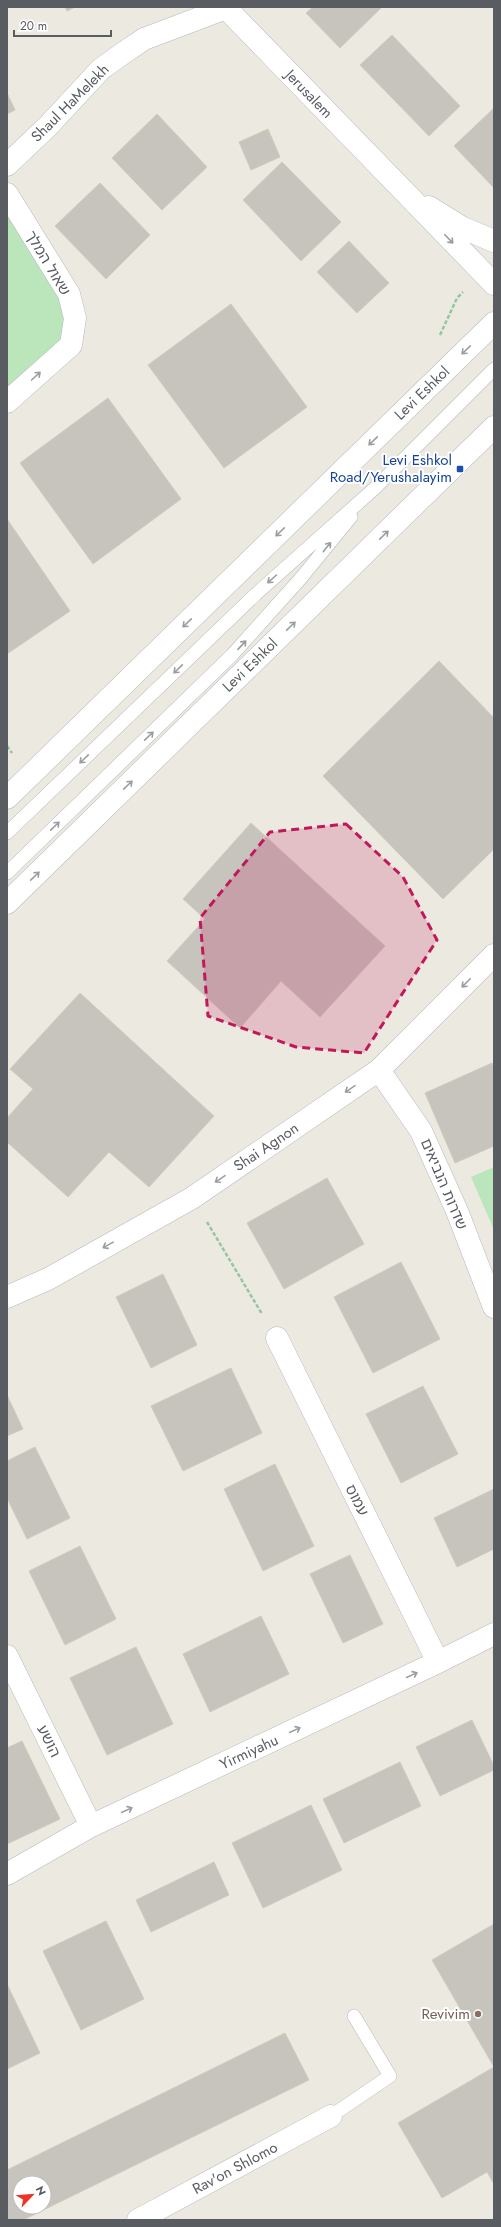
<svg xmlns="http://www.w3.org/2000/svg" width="501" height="2227" viewBox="0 0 501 2227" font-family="Jost,'Noto Sans Hebrew',sans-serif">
<rect width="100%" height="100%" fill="#eceae0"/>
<!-- green -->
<path fill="#bbe5bb" d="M7,194L69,294L58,357L7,402Z
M494,1167V1230L471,1177Z"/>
<!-- building -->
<path fill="#c7c4bd" stroke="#d1cbbe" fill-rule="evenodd" d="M65,7H75L67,11Z
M313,7H382L340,48L306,13Z
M392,35L460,106L429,136L360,65Z
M7,93L15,110L7,114Z
M494,108V188L454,146Z
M157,114L207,167L162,210L112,158Z
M268,129L280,157L251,170L239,142Z
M282,162L341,222L301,261L243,200Z
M100,183L150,235L106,279L55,226Z
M349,241L389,283L357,313L317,272Z
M231,304L307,407L224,468L148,365Z
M108,398L181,499L93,564L20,463Z
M7,519L70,611L7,654Z
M439,661L494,718V849L443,899L323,776Z
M251,823L385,946L320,1017L281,981L240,1028L167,961L205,919L183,899Z
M80,993L214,1116L149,1187L109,1152L68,1197L7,1142V1118L33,1089L10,1069Z
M492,1063L494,1067V1146L455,1163L425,1093Z
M327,1178L364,1244L284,1289L247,1223Z
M401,1262L440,1339L373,1373L334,1297Z
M163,1274L197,1345L151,1368L116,1297Z
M231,1368L262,1433L183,1471L151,1406Z
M423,1386L458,1454L401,1483L366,1414Z
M7,1395L23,1429L7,1436Z
M35,1447L70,1518L27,1539L7,1498V1461Z
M275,1464L314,1546L263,1571L224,1489Z
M494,1489V1549L457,1567L434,1518Z
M80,1546L116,1619L65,1645L29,1571Z
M350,1555L383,1624L343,1643L310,1574Z
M261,1616L289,1674L210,1712L183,1654Z
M136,1647L173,1724L107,1755L70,1678Z
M472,1720L494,1766V1770L440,1796L416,1747Z
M22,1741L60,1819L7,1844V1748Z
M400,1762L421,1806L344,1843L323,1799Z
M311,1805L342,1870L263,1908L232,1843Z
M214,1862L229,1895L151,1932L136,1900Z
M106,1921L144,1999L81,2030L43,1951Z
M494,1924V2184L487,2172L442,2198L398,2123L494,2067L432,1960Z
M7,1984L40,2053L7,2069Z
M285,2033L309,2080L23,2220H7V2170ZM20,2183H44V2207H20Z"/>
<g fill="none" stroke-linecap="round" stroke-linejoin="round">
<!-- lane casing -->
<g stroke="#b6b8bd" stroke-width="14">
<path id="lane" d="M7,833L256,594L375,488L494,369
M7,873L232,655L301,578L351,517
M331,2116L390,2076L354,2016"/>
</g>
<!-- street casing -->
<g stroke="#b6b8bd" stroke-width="23">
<path id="street" d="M225,7L494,284
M7,165L48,126L101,69L122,54L144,39L226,8
M7,194L69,294L75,318L71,345L7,402
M429,207L463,228L494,241
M379,1070L421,1131L457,1211L494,1307
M7,1297L48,1279L192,1198L379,1070L494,955
M277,1338L438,1662
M7,1656L91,1826
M7,1874L91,1826L438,1662L494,1634
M138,2220L331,2116"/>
</g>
<!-- secondary casing -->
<g stroke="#b6babf" stroke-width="23">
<path id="secondary" d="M7,798L494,323
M7,903L494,427"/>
</g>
<!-- path -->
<path stroke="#94c6a2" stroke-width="2.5" stroke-dasharray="4 2" stroke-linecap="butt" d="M440,335L457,298L463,292
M7,746L12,753
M207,1222L262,1314"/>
<!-- lane -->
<use href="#lane" stroke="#fff" stroke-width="13"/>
<!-- street -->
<use href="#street" stroke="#fff" stroke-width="22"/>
<!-- secondary -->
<use href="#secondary" stroke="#fff" stroke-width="22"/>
</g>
<!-- one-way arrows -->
<defs><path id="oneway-shaft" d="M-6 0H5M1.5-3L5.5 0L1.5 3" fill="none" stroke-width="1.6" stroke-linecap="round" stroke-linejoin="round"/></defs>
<g stroke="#9b9ea1">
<use href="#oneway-shaft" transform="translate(449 239) rotate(46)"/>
<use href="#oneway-shaft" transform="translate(466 350) rotate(136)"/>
<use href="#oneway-shaft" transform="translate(36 376) rotate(-42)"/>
<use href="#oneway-shaft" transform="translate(373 441) rotate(136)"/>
<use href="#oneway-shaft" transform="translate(280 532) rotate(136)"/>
<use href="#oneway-shaft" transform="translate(384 535) rotate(-44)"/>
<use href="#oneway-shaft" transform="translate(327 547) rotate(-51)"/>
<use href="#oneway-shaft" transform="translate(272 579) rotate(138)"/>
<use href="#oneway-shaft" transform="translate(187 623) rotate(136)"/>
<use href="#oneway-shaft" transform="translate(291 626) rotate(-44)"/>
<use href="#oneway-shaft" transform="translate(242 645) rotate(-47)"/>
<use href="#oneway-shaft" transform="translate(178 669) rotate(136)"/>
<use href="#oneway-shaft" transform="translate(149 736) rotate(-44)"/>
<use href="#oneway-shaft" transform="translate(84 759) rotate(136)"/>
<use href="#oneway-shaft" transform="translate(128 785) rotate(-44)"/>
<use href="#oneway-shaft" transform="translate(55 826) rotate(-44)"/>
<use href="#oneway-shaft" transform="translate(35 876) rotate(-44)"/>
<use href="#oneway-shaft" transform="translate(466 983) rotate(135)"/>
<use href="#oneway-shaft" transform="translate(350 1089) rotate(146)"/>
<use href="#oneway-shaft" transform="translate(220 1179) rotate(146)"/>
<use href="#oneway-shaft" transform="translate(108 1245) rotate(151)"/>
<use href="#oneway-shaft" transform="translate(412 1675) rotate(-25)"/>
<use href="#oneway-shaft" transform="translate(295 1730) rotate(-25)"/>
<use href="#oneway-shaft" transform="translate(127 1810) rotate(-25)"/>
</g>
<!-- marked area -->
<path fill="#c2185b" fill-opacity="0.2" stroke="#c2185b" stroke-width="3" stroke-dasharray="8 5" stroke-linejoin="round" d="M346,824L403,877L437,940L364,1053L296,1047L208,1016L200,918L270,832Z"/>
<!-- markers -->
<rect fill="#1a4fb4" stroke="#fff" stroke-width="1.5" x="456" y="465" width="8" height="8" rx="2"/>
<circle fill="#8d6e63" stroke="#fff" stroke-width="1.5" cx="478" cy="2014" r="4"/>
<g text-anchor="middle" stroke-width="4" stroke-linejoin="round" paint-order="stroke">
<!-- street labels -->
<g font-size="15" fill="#595d62" stroke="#fff">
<text transform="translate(309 94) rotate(46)" y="5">Jerusalem</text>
<text transform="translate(70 103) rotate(-45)" y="5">Shaul HaMelekh</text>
<text transform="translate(48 263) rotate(59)" y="5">שאול המלך</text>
<text transform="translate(422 393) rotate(-44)" y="5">Levi Eshkol</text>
<text transform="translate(250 665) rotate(-44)" y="5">Levi Eshkol</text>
<text transform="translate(266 1147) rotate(-34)" y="5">Shai Agnon</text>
<text transform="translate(444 1184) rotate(67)" y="5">שדרות הנביאים</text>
<text transform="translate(357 1500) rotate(63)" y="5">עמוס</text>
<text transform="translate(49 1741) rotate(64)" y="5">הושע</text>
<text transform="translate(249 1752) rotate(-25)" y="5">Yirmiyahu</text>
<text transform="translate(235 2168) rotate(-28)" y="5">Rav'on Shlomo</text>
</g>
<!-- transit labels -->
<g font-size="15" fill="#164399" stroke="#fff" text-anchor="end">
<text x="452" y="465">Levi Eshkol<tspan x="452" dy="17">Road/Yerushalayim</tspan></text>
</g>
<!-- education labels -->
<g font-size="15" fill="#785e54" stroke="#fff" text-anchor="end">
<text x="470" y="2019">Revivim</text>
</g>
</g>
<!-- border -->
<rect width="501" height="2227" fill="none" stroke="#595d62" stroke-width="16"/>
<!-- north arrow -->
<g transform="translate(32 2195) rotate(64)"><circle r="19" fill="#ffffff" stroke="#bdbec0"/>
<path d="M0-3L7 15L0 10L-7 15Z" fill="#ed3425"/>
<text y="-6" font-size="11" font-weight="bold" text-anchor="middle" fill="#595d62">N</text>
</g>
<!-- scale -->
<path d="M14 30v6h97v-6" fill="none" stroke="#595d62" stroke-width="2"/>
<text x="20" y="30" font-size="12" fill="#595d62" stroke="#ffffff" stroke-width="3" paint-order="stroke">20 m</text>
</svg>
